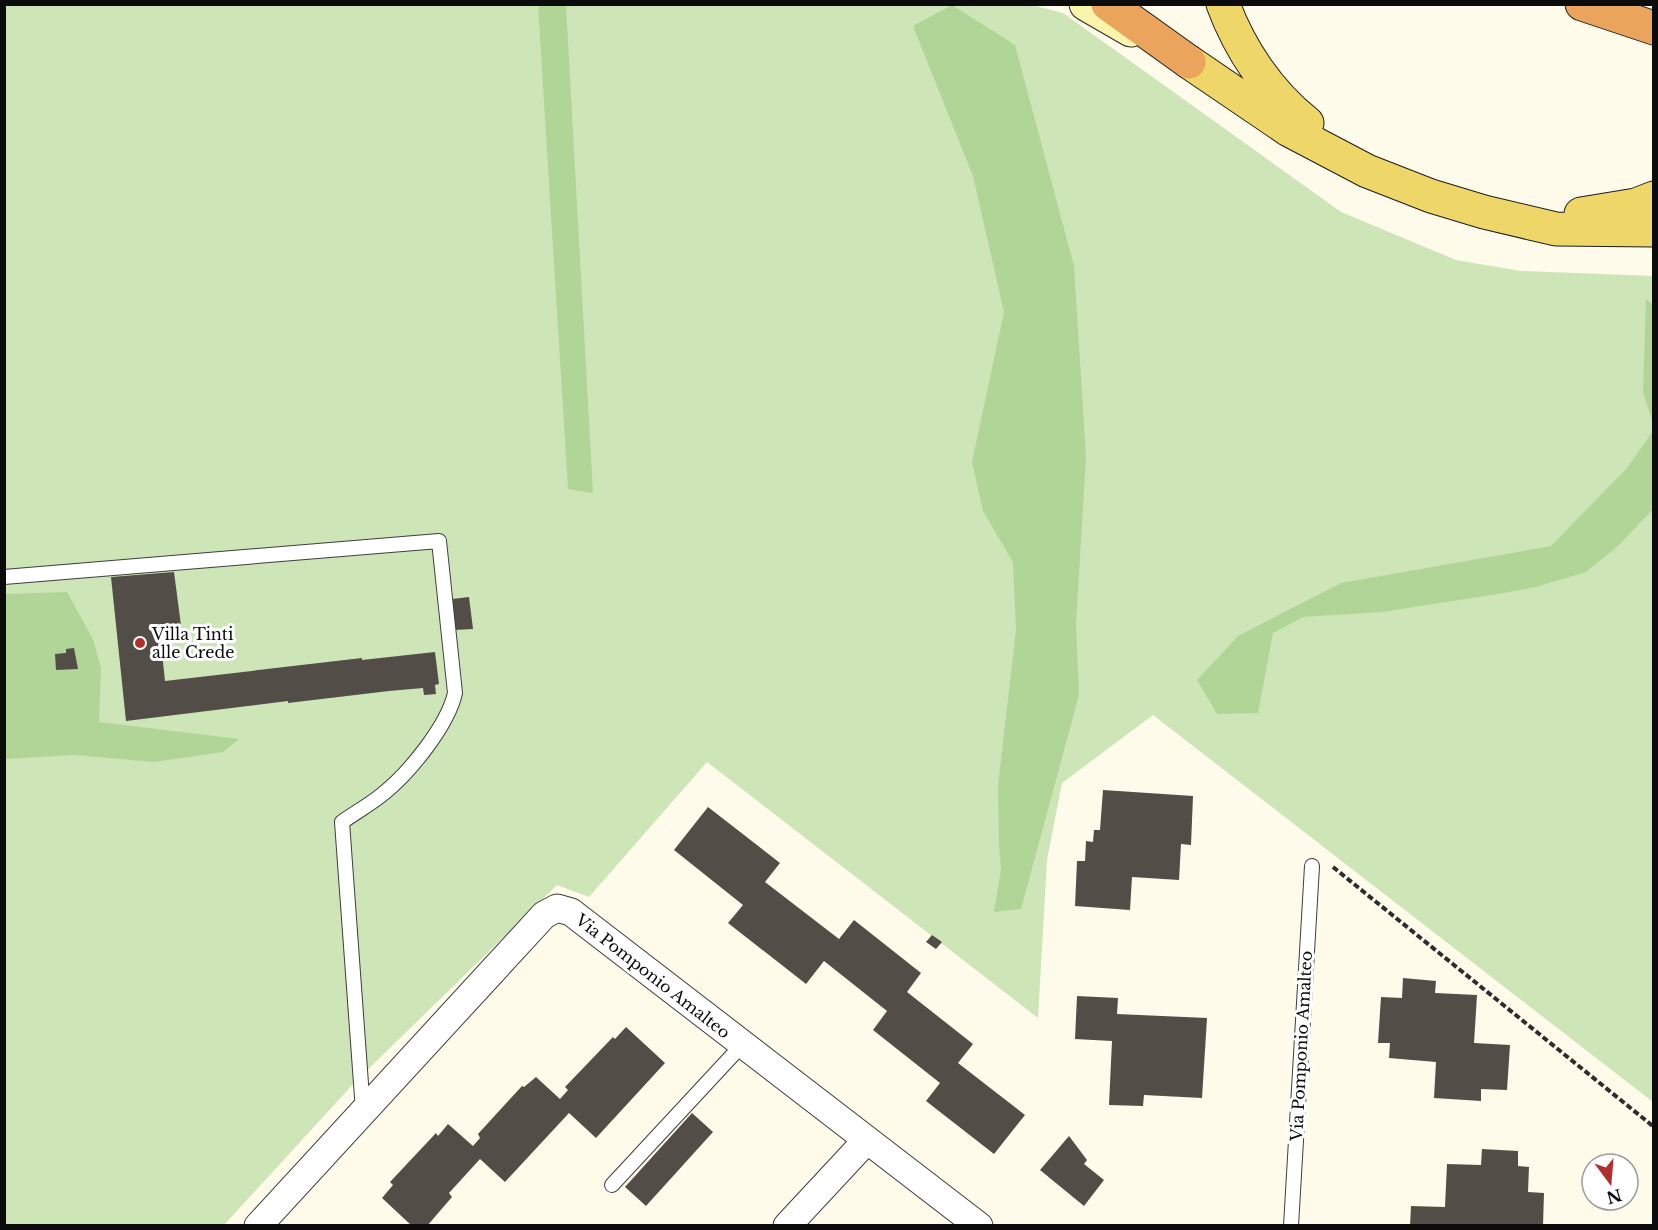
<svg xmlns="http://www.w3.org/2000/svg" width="1658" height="1230" viewBox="0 0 1658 1230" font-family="'Libre Baskerville',serif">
<rect width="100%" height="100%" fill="#fefbeb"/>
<!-- green -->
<path fill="#cde5b7" d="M5,5H1032L1063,13L1341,212L1456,260L1521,271L1653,276V1102L1153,715L1062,783L1047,860L1038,1018L707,762L589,897L557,885L355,1082L224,1225L5,1226Z"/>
<!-- forest -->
<path fill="#b0d597" d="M538,5H566L593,493L568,489Z
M952,5L1015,45L1074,266L1086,457L1076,624L1079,695L1021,909L994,912L1001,869L999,846L998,786L1016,630L1013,562L983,511L972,462L1004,312L973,176L913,26Z
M1646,299L1653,305V423L1643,392Z
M1653,431V509L1619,545L1586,572L1536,587L1504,593L1382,612L1303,617L1273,633L1258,713L1217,714L1197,680L1238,636L1341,583L1551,546L1627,468Z
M67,592L93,639L101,668L99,722L239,739L223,752L154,762L75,755L5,759V594Z"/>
<!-- building -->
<path fill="#534d48" d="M174,572L182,633L160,634L165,681L362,658V660L435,652L439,684L435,685L436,694L424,695L423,688L389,691L288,703V701L126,721L111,577Z
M469,597L473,629L454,630L452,599Z
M74,648L78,669L56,670L55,654L66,653V649Z
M1103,790L1193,796L1191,845L1181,844L1179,880L1132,877L1130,910L1075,906L1077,861H1085L1086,841L1093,842L1094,830H1100Z
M708,807L780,863L765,882L839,939L854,920L921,973L907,992L973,1044L958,1063L1025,1115L994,1154L926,1101L940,1083L873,1030L887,1011L824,961L806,984L728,923L743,905L674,850Z
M932,935L942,942L936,949L926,942Z
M1403,978L1436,981L1435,993L1477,995L1474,1043L1510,1045L1507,1090L1481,1089V1101L1434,1098L1436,1062L1389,1058L1390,1043H1378L1381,997L1402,998Z
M1077,996L1118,998L1117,1014L1207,1018L1202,1098L1144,1095L1143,1106L1109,1105L1112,1041L1075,1039Z
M626,1027L665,1063L596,1138L569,1113L505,1182L480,1159L449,1193L452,1197L427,1226H412L382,1198L393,1185L390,1182L436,1133L438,1136L448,1124L473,1146L480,1138L478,1134L522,1086L524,1087L536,1077L560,1099L568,1090L565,1087L613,1037L615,1039Z
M692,1113L713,1132L646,1206L625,1187Z
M1069,1136L1087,1160L1084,1164L1104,1180L1084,1206L1040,1170Z
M1482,1149L1518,1151V1166L1529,1167L1528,1192L1544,1193L1543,1226H1410L1411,1206L1445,1207L1447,1164L1481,1165Z"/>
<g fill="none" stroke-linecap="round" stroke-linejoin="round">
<!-- service casing -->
<g stroke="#3e3e3e" stroke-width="16">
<path id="service" d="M4,577L439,541L455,693C448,725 410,772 384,793C371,804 356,812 342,822L363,1111
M612,1185L742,1045
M1291,1226L1312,866"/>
</g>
<!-- minor casing -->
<g stroke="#3e3e3e" stroke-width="29">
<path id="minor" d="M258,1226L544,915L557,908L571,912L979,1226
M787,1226L867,1140"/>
</g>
<!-- secondary casing -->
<g stroke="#2d2d2d" stroke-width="35">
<path id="secondary" d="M1086,4L1131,30"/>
</g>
<!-- primary casing -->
<g stroke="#1c1c1c" stroke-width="35">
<path id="primary" d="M1223,4C1240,50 1269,93 1307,123
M1189,62L1289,130L1367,171L1431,196L1484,212L1556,229L1654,230
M1581,214L1636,205L1654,198"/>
</g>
<!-- motorway casing -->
<g stroke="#1c1c1c" stroke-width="35">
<path id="motorway" d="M1108,4L1189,62
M1582,4L1654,28"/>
</g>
<!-- path -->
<path stroke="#2d2d2d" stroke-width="4" stroke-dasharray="6 3" stroke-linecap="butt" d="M1333,867L1654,1127"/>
<!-- service -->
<use href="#service" stroke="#fff" stroke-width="14"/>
<!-- minor -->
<use href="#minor" stroke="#fff" stroke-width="27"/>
<!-- secondary -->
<use href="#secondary" stroke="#faf5aa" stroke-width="33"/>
<!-- primary -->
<use href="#primary" stroke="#efd669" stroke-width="33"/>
<!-- motorway -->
<use href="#motorway" stroke="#eba45c" stroke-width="33"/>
</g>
<!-- markers -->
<circle fill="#b12e2d" stroke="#fff" stroke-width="2" cx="140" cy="643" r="6"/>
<g text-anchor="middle" stroke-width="6" stroke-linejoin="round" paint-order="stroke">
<!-- poi labels -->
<g font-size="16" fill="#0b0b0b" stroke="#fff" text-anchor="start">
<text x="152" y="640">Villa Tinti<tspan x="152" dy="18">alle Crede</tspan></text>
</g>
<!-- street labels -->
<g font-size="16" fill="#0b0b0b" stroke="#fff">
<text transform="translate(653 976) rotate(38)" y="6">Via Pomponio Amalteo</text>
<text transform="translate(1301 1046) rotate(-87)" y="6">Via Pomponio Amalteo</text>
</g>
</g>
<!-- border -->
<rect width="1658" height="1230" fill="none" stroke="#0b0b0b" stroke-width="12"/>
<!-- north arrow -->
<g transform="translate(1610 1182) rotate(164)"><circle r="28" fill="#ffffff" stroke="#9d9d9d" stroke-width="1.5"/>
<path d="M0-4.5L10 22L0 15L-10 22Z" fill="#b12e2d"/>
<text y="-9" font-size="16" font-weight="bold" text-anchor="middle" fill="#0b0b0b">N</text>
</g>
</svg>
